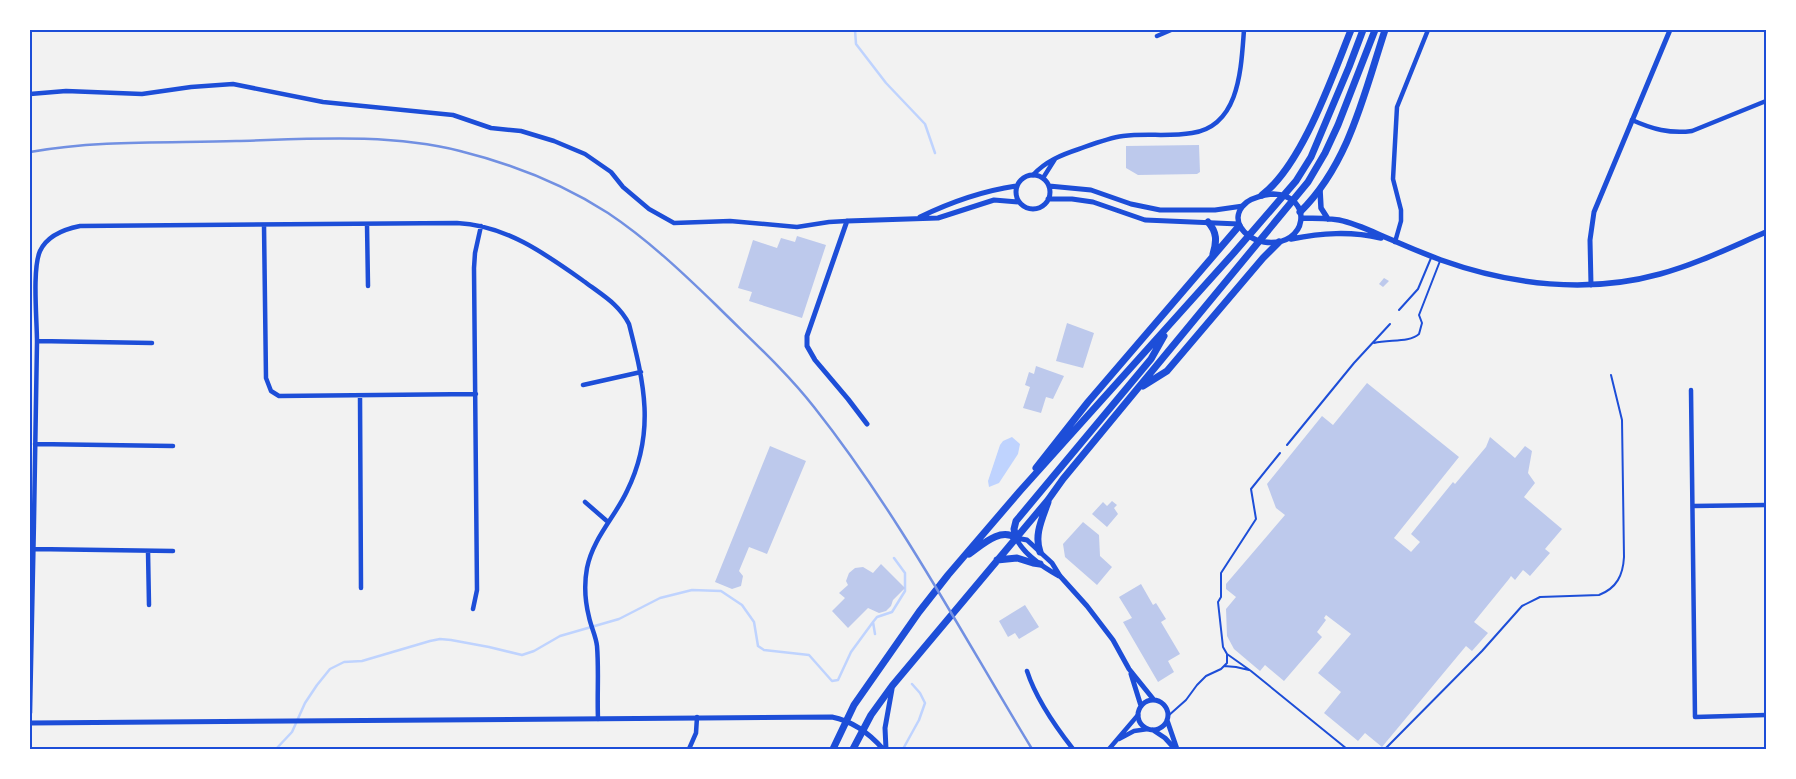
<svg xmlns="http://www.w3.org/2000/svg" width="1796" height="779" viewBox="0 0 1796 779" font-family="Rubik,sans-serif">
<rect width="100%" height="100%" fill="#f2f2f2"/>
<!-- water -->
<path fill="#bfd3fe" d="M1012,437L1020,444L1018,454L999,483L989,487L988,481L1000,445L1003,441Z"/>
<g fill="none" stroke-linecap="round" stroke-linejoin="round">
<!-- stream -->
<path stroke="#bfd3fe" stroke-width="2.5" d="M855,30L856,44L886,83L925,124L935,153
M875,634L873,622L877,617L892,612L905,591V573L894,558
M276,749L292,732L305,703L317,685L330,669L344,662L362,661L430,641L440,639L451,640L489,647L522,655L534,651L560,636L619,619L660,598L692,590L721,591L742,605L754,622L758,646L764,650L809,655L832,681L838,680L851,652L873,622
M903,749L919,720L925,703L920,693L912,684"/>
</g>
<!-- building -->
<path fill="#bdc9ec" d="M1199,145L1200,172L1197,174L1138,175L1126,168V146Z
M797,236L826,245L802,318L749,301L752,292L738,288L753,240L777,248L781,238L795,242Z
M1384,278L1389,281L1383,287L1379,284Z
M1067,323L1094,333L1083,368L1056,361Z
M1036,366L1064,376L1053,399L1046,397L1041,413L1023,408L1030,387L1025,385L1029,372L1034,374Z
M1367,383L1459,457L1394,538L1410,551L1411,552L1420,542L1411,534L1453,482L1455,484L1486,447L1490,437L1515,458L1525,446L1532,451L1528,473L1535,483L1524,497L1562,529L1545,549L1550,553L1530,576L1523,570L1515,580L1511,576L1509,579L1474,622L1488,633L1472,651L1466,646L1382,747L1365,733L1358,741L1324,713L1341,692L1318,673L1351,634L1326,615L1324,618L1326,620L1317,632L1322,637L1284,681L1265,665L1260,671L1234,649L1227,636L1226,609L1236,597L1226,589V584L1285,515L1276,508L1267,484L1322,416L1333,425Z
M770,446L806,461L767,554L749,547L739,571L743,576L741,586L732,589L715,582Z
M1112,501L1117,505L1114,508L1118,514L1107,527L1092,514L1103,502L1107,506Z
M1083,522L1099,535L1100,556L1112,567L1097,585L1065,557L1063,544Z
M881,564L905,588L893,600L891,606L886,611L879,613L868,608L848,628L832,611L845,598L839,593L848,585L846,581L849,573L855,568L863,567L873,573Z
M1141,584L1153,605L1156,603L1166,619L1161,622L1180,654L1168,661L1174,672L1158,682L1123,622L1132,618L1119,597Z
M1025,605L1039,627L1019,639L1015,633L1008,637L999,621Z"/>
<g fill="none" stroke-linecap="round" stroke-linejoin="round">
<!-- service -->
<path stroke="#1d4ed8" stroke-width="2" d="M1399,310L1418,289L1431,258
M1374,343C1389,339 1409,343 1419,334L1422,323L1419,315L1440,261
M1287,445L1354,363L1390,324
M1227,654L1251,671L1347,749
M1224,666L1236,667L1249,670
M1168,716L1186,700L1197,685L1206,676L1221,669L1227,663V654L1223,647L1218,602L1221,597V573L1256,519L1251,489L1280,453
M1385,749L1482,651L1522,606L1540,597L1599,595C1617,588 1623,575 1624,557L1622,420L1611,375"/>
<!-- minor -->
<path stroke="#1d4ed8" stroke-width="4.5" d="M1157,36L1171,30
M30,94L66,91L142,94L191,87L233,84L323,102L453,115L491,128L521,131L554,141L585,154L611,172L623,187L649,209L674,223L730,221L797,227L829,222L847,221
M1632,120C1652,129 1670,134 1692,131L1766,101
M1033,175C1046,161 1061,155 1079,149C1093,144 1108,138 1123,136C1146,133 1169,137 1192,133C1240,126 1241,68 1244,30
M1043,178L1055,159
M367,224L368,286
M264,225L266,378L271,391L279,396L476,394
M1395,242L1401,221V210L1393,179L1397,107L1428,30
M37,341L152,343
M583,385L641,372
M1691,390L1695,717L1766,715
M360,396L361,588
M35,444L173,446
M585,502L608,522
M1693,506L1766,505
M33,549L173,551
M148,551L149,605
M473,609L477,590L474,268L475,253L481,226
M1027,671C1036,699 1055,726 1073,749
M30,713C33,589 35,466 37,342C37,320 32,269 40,251C47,236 65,229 80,226L457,223C506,225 547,255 585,282C602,295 619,304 629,324C644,383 656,432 627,491C615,517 593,538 587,568C584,584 585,601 589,617C591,627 596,636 597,646C599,670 597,695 598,719
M1119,739L1134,731L1148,729
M689,749L696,733L697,717
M1109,749L1138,715"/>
<!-- tertiary -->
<path stroke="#1d4ed8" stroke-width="5" d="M1016 192a17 17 0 1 1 34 0a17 17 0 1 1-34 0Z
M1049,186L1091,190L1131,204L1160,210H1215L1243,206
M1048,199H1072L1093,202L1145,220L1239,224
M920,217C951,202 982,191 1016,186
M1591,285L1590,240L1594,212L1670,30
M867,424L848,399L815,360L807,346V336L847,221L938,218L994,200L1019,202
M1016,538L1027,540L1052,563L1060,576L1087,606L1113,640L1129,669L1154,700
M1016,538C1024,555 1043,567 1059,576
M1131,674L1141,706
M1138 715a15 15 0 1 1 30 0a15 15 0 1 1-30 0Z
M1167,720L1177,749
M30,723L832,717C852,721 869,733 883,749
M1153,730L1165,738L1175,749
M886,749L885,728L892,689"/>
<!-- secondary -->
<path stroke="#1d4ed8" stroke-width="5.5" d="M1320,190L1321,208L1328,219
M1273,194C1314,195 1309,248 1264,242C1244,239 1227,218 1247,202C1255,197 1263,195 1273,194Z
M1301,218C1314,218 1326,218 1339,220C1358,224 1375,233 1392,240C1408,247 1425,254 1441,260C1511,285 1588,294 1660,274C1697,264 1731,247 1766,232
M1291,239C1322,233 1350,231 1381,238"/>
<!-- trunk -->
<path stroke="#1d4ed8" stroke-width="7" d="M1262,195C1302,165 1332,77 1351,30
M1300,212C1349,164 1364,94 1385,30
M1208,222C1217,232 1217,241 1213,254
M1143,386L1167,371L1263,258L1279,242
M1036,468L1088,402L1239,226
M1016,538L1014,529L1016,521L1151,359L1164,336
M1040,552C1034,535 1042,519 1048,502
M969,554C982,545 1000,527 1016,538
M997,560L1017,558L1033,563L1040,564
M833,749L854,705L919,612L948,575L1020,491L1232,255L1296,181L1311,157L1349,67L1363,30
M853,749L871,715L892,686L1048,500L1063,479L1308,182L1325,153L1338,125L1375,30"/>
<!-- rail -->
<path stroke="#7290e2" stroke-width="2.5" d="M30,152C97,140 168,143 236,141C310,139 387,133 460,151C512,164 563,184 608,213C647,239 682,272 716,305C749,338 785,370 814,407C898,513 962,634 1032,749"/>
</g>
<!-- border -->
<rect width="1796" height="779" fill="none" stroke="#ffffff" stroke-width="62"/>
<rect x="31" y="31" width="1734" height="717" fill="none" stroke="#1d4ed8" stroke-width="2"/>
</svg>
